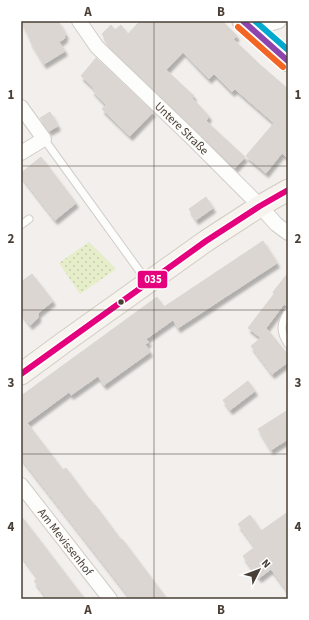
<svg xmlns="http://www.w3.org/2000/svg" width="309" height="620" viewBox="0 0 309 620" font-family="'Source Sans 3',sans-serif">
<defs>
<pattern id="park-dots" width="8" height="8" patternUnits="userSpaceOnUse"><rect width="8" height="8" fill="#e6eec9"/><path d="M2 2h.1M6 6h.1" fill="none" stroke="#c7cdad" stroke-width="1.8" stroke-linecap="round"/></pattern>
<filter id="shadow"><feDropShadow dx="2.5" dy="4.5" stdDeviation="1" flood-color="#0004"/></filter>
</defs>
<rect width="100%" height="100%" fill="#f2efec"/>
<!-- park -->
<path fill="url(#park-dots)" d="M89,242L116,269L80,294L59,263Z"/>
<!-- building -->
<path fill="#dbd6d2" stroke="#dbd6d1" filter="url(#shadow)" d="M21,21H58L66,35L64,36L65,38L59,42L65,51L44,64L30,41L31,40Z
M140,21H222L237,36L233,39L259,64L288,89V159L282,153L266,173L246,156L274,123L235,89L232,92L214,74L209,79L183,52L166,70L194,96L192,98L209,116L206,121L245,157L235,168L108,46L109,45L102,34L111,25L115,30L121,25L128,34Z
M96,58L153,112L130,136L102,109L106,105L92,90L94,88L81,76Z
M50,112L58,126L49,131L40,118Z
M41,157L76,203L55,220L21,176V173Z
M206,197L213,208L196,220L189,209Z
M263,241L277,263L178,328L173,320L146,339L149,342L145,344L150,352L104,385L98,376L71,395L69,392L27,423L63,470L66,468L89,499V498L95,506V505L121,540L122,539L167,599H131L21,458V396L157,297L164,307Z
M288,273V307H287L284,304L266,328L288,355V362L272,374L251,346L261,338L248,328L274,294L273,292Z
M32,274L53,301L38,313V318L30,325L21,313V282Z
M248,381L255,391L230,410L223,400Z
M288,410V439L271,450L258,429Z
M288,512V592L271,569L259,578L243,556L255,547L238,524L250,515L261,531Z
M21,516L77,589L85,599H48L34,581L38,578L21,555Z"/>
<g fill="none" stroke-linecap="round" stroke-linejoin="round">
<!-- lane casing -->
<g stroke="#d1cdc9" stroke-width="9">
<path id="lane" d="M44,139L146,280
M21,225L29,219
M288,312C280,324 280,332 288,344"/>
</g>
<!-- street casing -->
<g stroke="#d1cdc9" stroke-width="16">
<g id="street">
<path id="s1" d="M79,21L97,47L191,137L260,206L276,224L288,233"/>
<path d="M252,29L279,21"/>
<path d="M21,107L44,139L21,153"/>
<path id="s2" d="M21,485L110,599"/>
</g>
</g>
<!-- secondary casing -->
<g stroke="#d4ccc3" stroke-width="23">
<path id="secondary" d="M243,21L288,61
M21,374L63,343L206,241L260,206L288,190"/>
</g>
<!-- lane -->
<use href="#lane" stroke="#fdfdfc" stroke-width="7"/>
<!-- street -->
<use href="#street" stroke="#fdfdfc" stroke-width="14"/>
<!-- secondary -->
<use href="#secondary" stroke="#f7f4ef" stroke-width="21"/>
<!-- bus-1 casing -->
<g stroke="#fff" stroke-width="9">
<path id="bus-1" d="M21,374L206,241L260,206L288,190"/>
</g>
<!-- bus-2 casing -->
<g stroke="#fff" stroke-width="9">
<path id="bus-2" d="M243,21L288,61"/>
</g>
<!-- bus-3 casing -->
<g stroke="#fff" stroke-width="9">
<path id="bus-3" d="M238,27L283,67"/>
</g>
<!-- bus-4 casing -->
<g stroke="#fff" stroke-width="9">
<path id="bus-4" d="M255,21L288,50"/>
</g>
<!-- bus-1 -->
<use href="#bus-1" stroke="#e5007d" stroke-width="6"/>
<!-- bus-2 -->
<use href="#bus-2" stroke="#8e44ad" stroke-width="6"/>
<!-- bus-3 -->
<use href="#bus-3" stroke="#f26522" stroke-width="6"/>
<!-- bus-4 -->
<use href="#bus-4" stroke="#00a9ce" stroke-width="6"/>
</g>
<!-- grid -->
<path fill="none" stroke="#4a3f36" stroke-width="1" stroke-opacity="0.55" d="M154,21V599M21,166H288M21,310H288M21,454H288"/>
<!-- markers -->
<circle fill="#4a3f36" stroke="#fff" stroke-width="1.5" cx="121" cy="302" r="3.5"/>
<g text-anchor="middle" stroke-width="3" stroke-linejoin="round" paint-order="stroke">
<!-- street labels -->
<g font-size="12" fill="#4a3f36" stroke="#fff">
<text dy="4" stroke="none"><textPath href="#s1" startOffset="149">Untere Straße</textPath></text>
<text dy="4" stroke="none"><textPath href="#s2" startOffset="72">Am Mevissenhof</textPath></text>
</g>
</g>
<rect stroke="#fff" stroke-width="1.5" x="137" y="270" width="31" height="19" rx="4" fill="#e5007d"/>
<g font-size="11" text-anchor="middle" font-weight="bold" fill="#fff">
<text x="153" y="283">035</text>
</g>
<!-- border -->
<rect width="309" height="620" fill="none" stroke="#ffffff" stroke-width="44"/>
<!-- north arrow -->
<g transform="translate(259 570) rotate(48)" stroke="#ffffff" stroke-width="3" paint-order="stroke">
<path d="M0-3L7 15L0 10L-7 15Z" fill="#4a3f36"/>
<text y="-6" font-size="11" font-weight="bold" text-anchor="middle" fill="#4a3f36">N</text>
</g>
<rect x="22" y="22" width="265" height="576" fill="none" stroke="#4a3f36" stroke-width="1.5"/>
<g font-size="13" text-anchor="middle" font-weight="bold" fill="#4a3f36">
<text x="88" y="16">A</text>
<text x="221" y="16">B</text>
<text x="11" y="99">1</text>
<text x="298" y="99">1</text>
<text x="11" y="243">2</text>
<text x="298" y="243">2</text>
<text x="11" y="387">3</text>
<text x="298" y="387">3</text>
<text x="11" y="531">4</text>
<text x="298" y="531">4</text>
<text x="88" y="614">A</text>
<text x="221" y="614">B</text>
</g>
</svg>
